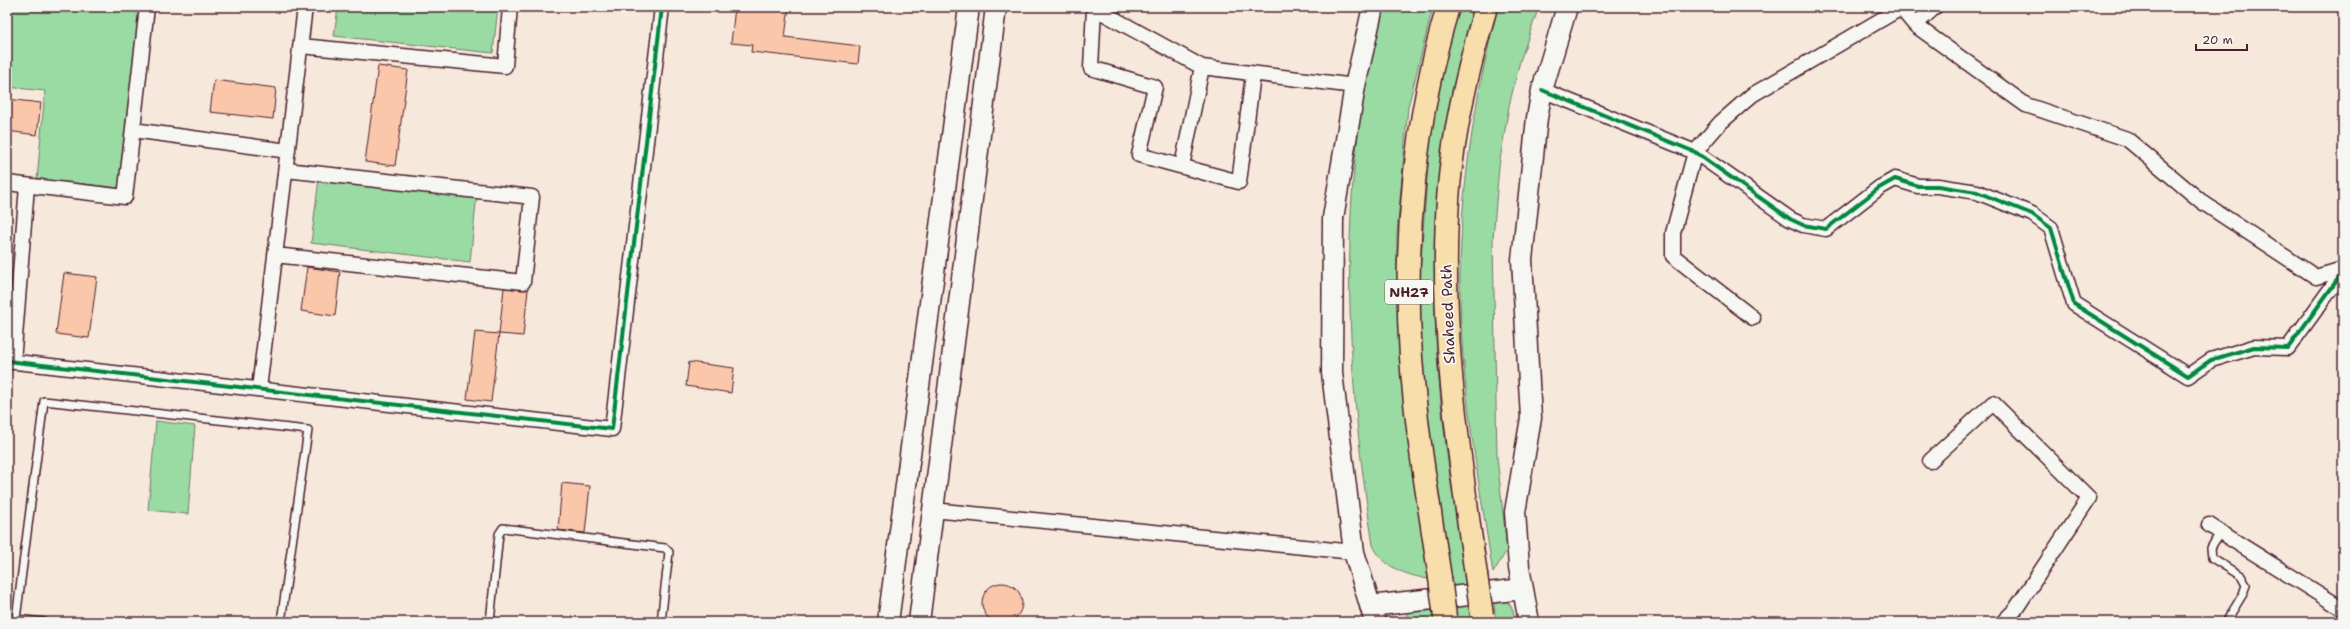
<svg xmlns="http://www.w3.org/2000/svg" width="2350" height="629" viewBox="0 0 2350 629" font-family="'Shantell Sans',sans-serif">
<rect width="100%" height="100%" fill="#f7e8dc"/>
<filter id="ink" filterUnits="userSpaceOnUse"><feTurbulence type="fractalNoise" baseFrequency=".025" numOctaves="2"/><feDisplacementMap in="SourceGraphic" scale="8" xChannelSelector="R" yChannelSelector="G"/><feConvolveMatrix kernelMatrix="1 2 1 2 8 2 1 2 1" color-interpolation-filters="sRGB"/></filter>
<g filter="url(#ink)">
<!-- green -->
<path fill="#9adaa3" stroke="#727c67" d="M7,7H141L120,188L37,179L45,91L7,87Z
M338,7H498L493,53L334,36Z
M1382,7H1433L1408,107L1397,234V285L1404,387L1428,579C1406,575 1382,567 1373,545C1350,402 1339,242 1363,99C1368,68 1375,37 1382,7Z
M1459,7H1473C1451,93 1437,180 1435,269C1432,387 1455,506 1472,622H1457L1419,366L1417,313L1431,124L1440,68Z
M1498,7H1539L1520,61L1509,106L1499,166L1493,239L1497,457L1507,550L1493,573C1478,477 1460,380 1460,282C1460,190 1475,96 1498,7Z
M319,178L477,194L470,262L311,243Z
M156,421L195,426L188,514L148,510Z
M1493,595C1509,600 1513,605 1515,622H1496Z
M1431,602L1435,622H1401C1409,610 1417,605 1431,602Z"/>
<!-- building -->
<path fill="#fac7aa" stroke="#4a1f2b" d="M735,7H789L785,37L860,46L858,64L751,52L752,45L731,43Z
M378,66L408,70L395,166L365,162Z
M214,80L276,88L273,119L210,112Z
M7,99L41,103L37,135L7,131Z
M307,267L340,272L335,316L301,311Z
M64,273L97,277L89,338L56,334Z
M504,288L528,290L523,336L499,334Z
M475,332L499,334L491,402L467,399Z
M689,362L734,368L731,393L686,386Z
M562,483L590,486L585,533L558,530Z
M982 603a20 20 0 1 1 40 0a20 20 0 1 1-40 0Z"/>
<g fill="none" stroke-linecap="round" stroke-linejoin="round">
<!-- lane casing -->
<g stroke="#4a1f2b" stroke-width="10">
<path id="lane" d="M2220,532L2211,548L2212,558L2241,576L2246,585L2243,594L2226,622
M16,619L44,401L308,430L281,622
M16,622V619L44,622
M490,622L499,534L503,528L665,548L669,552L661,622"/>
</g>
<!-- street casing -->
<g stroke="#4a1f2b" stroke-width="17">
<path id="street" d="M1900,7L1915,25L1935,7
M1915,25L2026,105L2127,139L2202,202L2316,277L2343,269
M301,46L505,66L510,7
M1253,75L1239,182L1139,155L1155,87L1091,68L1094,8L1202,67L1355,86
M1542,90L1695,152L1790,219L1803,225L1826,229L1879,188L1895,179L1918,186H1938L1977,192L2032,214L2051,228L2074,304L2188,376L2211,360L2254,347L2288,348L2343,272
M133,130L288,151
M1182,166L1202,67
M7,183L125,197L147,7
M275,255L523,282L532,197L286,170
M1753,318L1673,256V233L1695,152L1720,123L1752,95L1901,8
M7,361L612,429L662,7
M13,362L27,186
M259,389L305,7
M1930,461L1993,403L2089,498L2015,610L2003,622
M933,510L1354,552
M2209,525L2343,609"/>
</g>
<!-- secondary casing -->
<g stroke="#4a1f2b" stroke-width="23">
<path id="secondary" d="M1373,7L1355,86L1333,218L1332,373L1354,552L1375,622
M1370,606L1523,589
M888,622L969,7
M919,622L996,7
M1529,622L1519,567L1515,512L1531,418L1522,260L1537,118L1542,90L1567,7"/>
</g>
<!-- highway casing -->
<g stroke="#4a1f2b" stroke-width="25">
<path id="highway" d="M1476,575C1458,447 1438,317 1449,187C1454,127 1469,65 1486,7
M1440,578C1429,504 1416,431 1411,357C1403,242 1415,117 1448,7"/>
</g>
<!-- lane -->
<use href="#lane" stroke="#f6f6f2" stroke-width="7"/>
<!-- street -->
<use href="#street" stroke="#f6f6f2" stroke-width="14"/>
<!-- secondary -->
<use href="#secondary" stroke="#f6f6f2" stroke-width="20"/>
<!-- highway -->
<use href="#highway" stroke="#f8deab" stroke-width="22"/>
<!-- highway-bridge casing -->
<g stroke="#4a1f2b" stroke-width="25" stroke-linecap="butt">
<path id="highway-bridge" d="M1476,575L1482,615
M1440,578L1445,617"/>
</g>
<!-- highway-bridge -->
<use href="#highway-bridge" stroke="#f8deab" stroke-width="22"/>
<!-- cycleway casing -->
<g stroke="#f6f6f2" stroke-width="6">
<path id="cycleway" d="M1542,90L1695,152L1790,219L1803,225L1826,229L1879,188L1895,179L1918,186H1938L1977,192L2032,214L2051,228L2074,304L2188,376L2211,360L2254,347L2288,348L2343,272
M7,361L612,429L662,7"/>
</g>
<!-- cycleway -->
<use href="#cycleway" stroke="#00873e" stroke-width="4"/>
</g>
</g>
<g text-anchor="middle" stroke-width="3.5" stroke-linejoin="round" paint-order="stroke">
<!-- shield labels -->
<rect fill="#f6f6f2" stroke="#7e6067" stroke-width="1" x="1385" y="280" width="48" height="24" rx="3"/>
<g font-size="14" font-weight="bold" fill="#4a1f2b">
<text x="1409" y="297">NH27</text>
</g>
<!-- street labels -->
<g font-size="15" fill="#4a1f2b" stroke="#f6f6f2">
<text transform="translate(1448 314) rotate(-92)" y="5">Shaheed Path</text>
</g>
</g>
<!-- margin -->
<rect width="2350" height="629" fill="none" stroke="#f6f6f2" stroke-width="24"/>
<rect x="12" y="12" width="2326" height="605" fill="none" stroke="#4a1f2b" stroke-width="1.5" filter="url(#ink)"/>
<!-- scale -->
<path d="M2196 44v6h51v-6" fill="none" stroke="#4a1f2b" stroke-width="2"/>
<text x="2202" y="44" font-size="12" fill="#4a1f2b" stroke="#f6f6f2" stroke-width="3" paint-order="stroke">20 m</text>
</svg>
